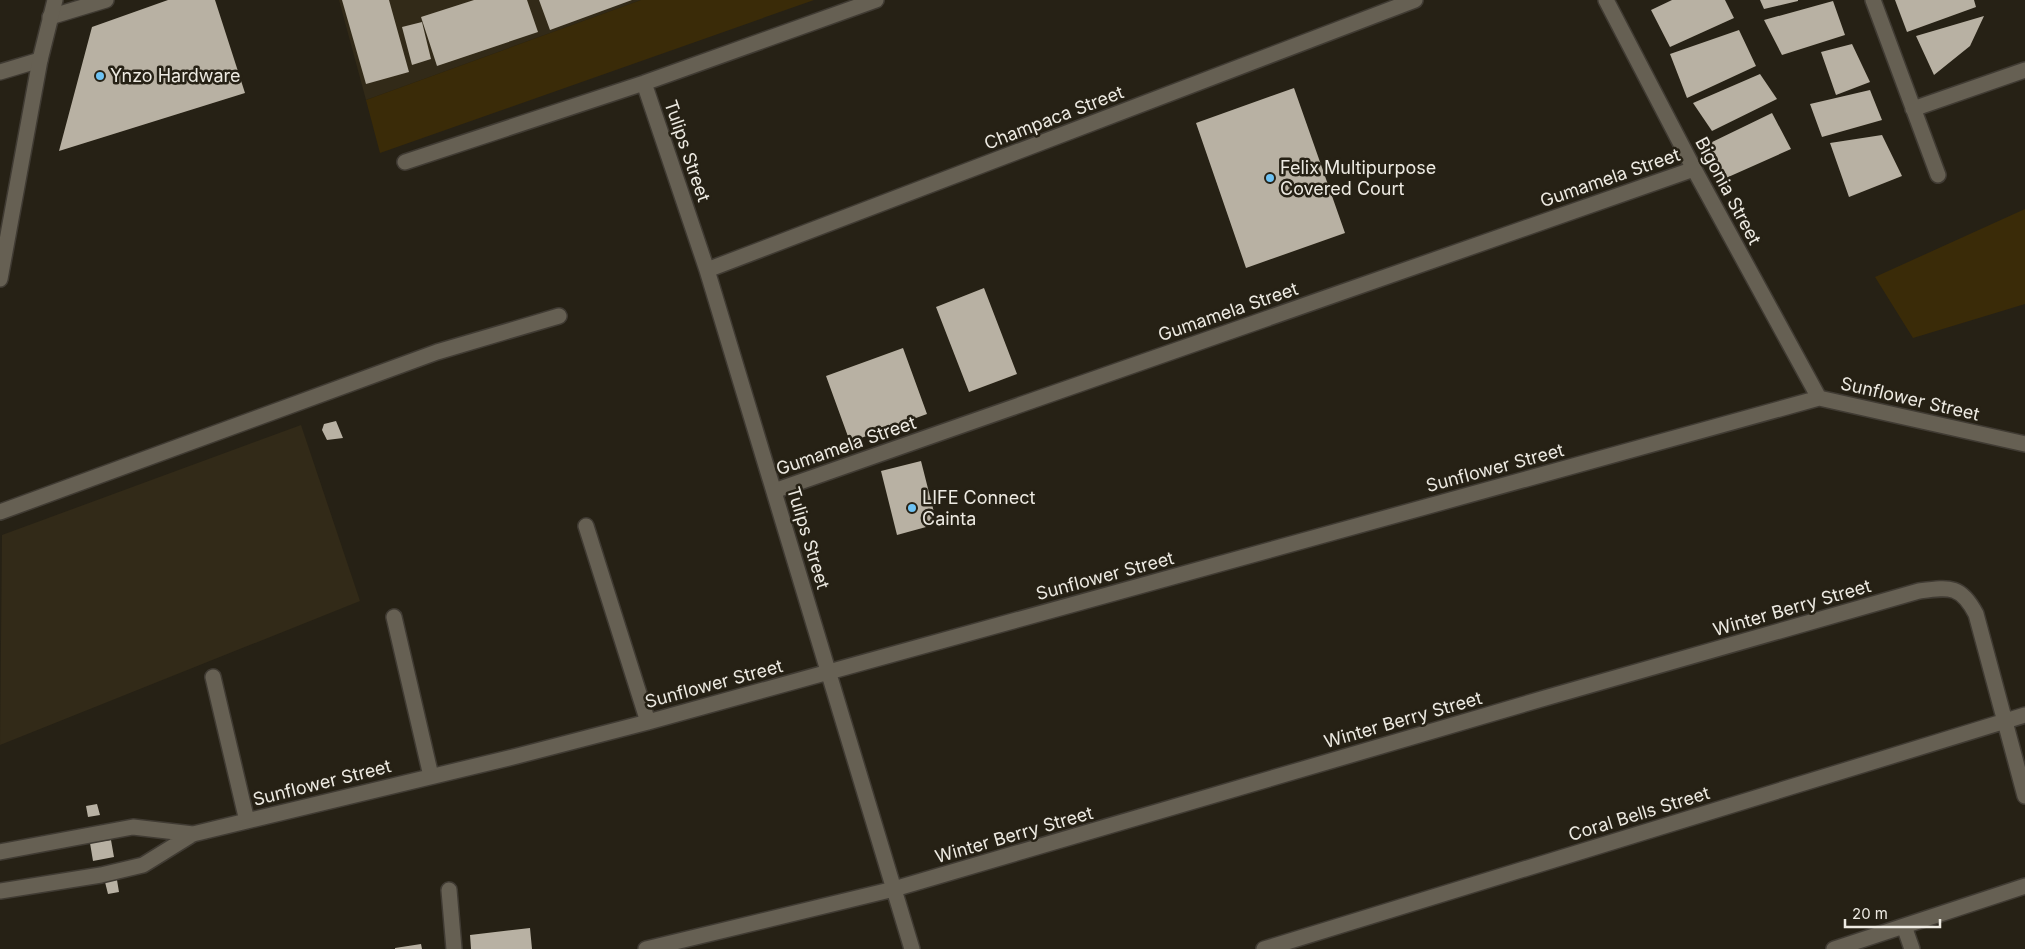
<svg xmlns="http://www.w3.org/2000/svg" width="2025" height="949" viewBox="0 0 2025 949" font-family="Inter,sans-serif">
<rect width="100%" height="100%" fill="#262115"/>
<!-- built -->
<path fill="#322a18" d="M339,0H641L366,100Z
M301,425L360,601L0,745L2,535Z"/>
<!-- green -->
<path fill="#3a2b08" d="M641,0H814L380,153L366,100Z
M2025,209V304L1913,338L1875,277Z"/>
<!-- building -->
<path fill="#b8b1a3" d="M168,0H215L245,93L59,151L92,27Z
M342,0H389L409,72L366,84Z
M474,0H527L538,32L437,66L421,17Z
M539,0H632L550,30Z
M1672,0H1725L1734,18L1670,47L1651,10Z
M1760,0H1798V1L1764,9Z
M1895,0H1974L1976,7L1907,32Z
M1833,1L1845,35L1782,55L1764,20Z
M1984,16L1970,46L1934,75L1916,36Z
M422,22L431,59L412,65L402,27Z
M1739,30L1756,66L1687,98L1670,54Z
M1852,44L1870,82L1836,95L1821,52Z
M1760,74L1777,99L1712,131L1693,103Z
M1294,88L1345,233L1246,268L1196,123Z
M1870,90L1882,120L1822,137L1810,104Z
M1772,113L1791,149L1726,178L1708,144Z
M1882,135L1902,176L1849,197L1830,143Z
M984,288L1017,374L969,392L936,307Z
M903,348L927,414L850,442L826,376Z
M336,421L343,438L327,440L322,430L324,424Z
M921,461L937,524L897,535L881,471Z
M97,804L100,815L88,817L86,806Z
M111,840L114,857L93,861L90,843Z
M117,880L119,892L108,894L105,882Z
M530,928L532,949H471L470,935Z
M421,944L422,949H395V948Z"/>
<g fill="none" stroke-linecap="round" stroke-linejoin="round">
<!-- service casing -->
<g stroke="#403b33" stroke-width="18">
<path id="service" d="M0,512L437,352L559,316"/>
</g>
<!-- minor casing -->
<g stroke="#403b33" stroke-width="18">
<path id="minor" d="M1606,0L1694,169L1819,398
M1873,0L1938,175
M50,17L106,0
M0,72L40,60
M644,83L707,270L912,949
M1913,109L2025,70
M405,162L644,83L876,0
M707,270L1415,0
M774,491L1694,169
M586,526L648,722
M394,617L431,776
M213,677L247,821
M0,852L133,827L193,834
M449,890L454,949
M0,891L101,875L143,865L193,834L517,756L648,722L1819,398L2025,444
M1904,926L1912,949
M646,949L894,889L1545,698L1919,591C1950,587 1961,585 1976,614L2025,796
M1264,949L2025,715
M1834,949L2025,886"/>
</g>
<!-- tertiary casing -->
<g stroke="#403b33" stroke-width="18">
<path id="tertiary" d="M0,279L40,60L55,0"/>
</g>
<!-- service -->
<use href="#service" stroke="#666053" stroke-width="15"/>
<!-- minor -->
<use href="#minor" stroke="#666053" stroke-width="15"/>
<!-- tertiary -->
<use href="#tertiary" stroke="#666053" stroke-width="15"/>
</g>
<!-- markers -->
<g fill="#6ec2f3" stroke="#262115" stroke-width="2">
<circle cx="100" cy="76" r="5"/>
<circle cx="1270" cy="178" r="5"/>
<circle cx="912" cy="508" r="5"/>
</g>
<g text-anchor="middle" stroke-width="5" stroke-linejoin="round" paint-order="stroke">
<!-- poi labels -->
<g font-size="18" fill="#edeae2" stroke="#262115" text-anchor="start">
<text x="110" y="82">Ynzo Hardware</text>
<text x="1280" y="174">Felix Multipurpose<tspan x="1280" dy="21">Covered Court</tspan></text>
<text x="922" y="504">LIFE Connect<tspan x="922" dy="21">Cainta</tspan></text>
</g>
<!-- street labels -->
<g font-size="18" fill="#edeae2" stroke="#262115">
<text transform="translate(1054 118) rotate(-21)" y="6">Champaca Street</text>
<text transform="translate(687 151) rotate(71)" y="6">Tulips Street</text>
<text transform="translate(1610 178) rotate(-19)" y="6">Gumamela Street</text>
<text transform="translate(1728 191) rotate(62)" y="6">Bigonia Street</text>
<text transform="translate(1228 312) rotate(-19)" y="6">Gumamela Street</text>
<text transform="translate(1910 399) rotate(13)" y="6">Sunflower Street</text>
<text transform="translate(846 446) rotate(-19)" y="6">Gumamela Street</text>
<text transform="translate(1495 468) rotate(-15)" y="6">Sunflower Street</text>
<text transform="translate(808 538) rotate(73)" y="6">Tulips Street</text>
<text transform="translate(1105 576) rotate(-15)" y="6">Sunflower Street</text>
<text transform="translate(1792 608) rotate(-16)" y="6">Winter Berry Street</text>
<text transform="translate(714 684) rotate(-15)" y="6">Sunflower Street</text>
<text transform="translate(1403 720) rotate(-16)" y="6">Winter Berry Street</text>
<text transform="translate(322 783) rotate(-14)" y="6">Sunflower Street</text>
<text transform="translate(1639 814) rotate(-17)" y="6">Coral Bells Street</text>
<text transform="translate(1014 835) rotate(-16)" y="6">Winter Berry Street</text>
</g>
</g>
<!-- scale -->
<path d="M1845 919v8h95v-8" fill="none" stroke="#edeae2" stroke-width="2.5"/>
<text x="1852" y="919" font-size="15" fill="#edeae2" stroke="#262115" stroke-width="4" paint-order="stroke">20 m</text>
</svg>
